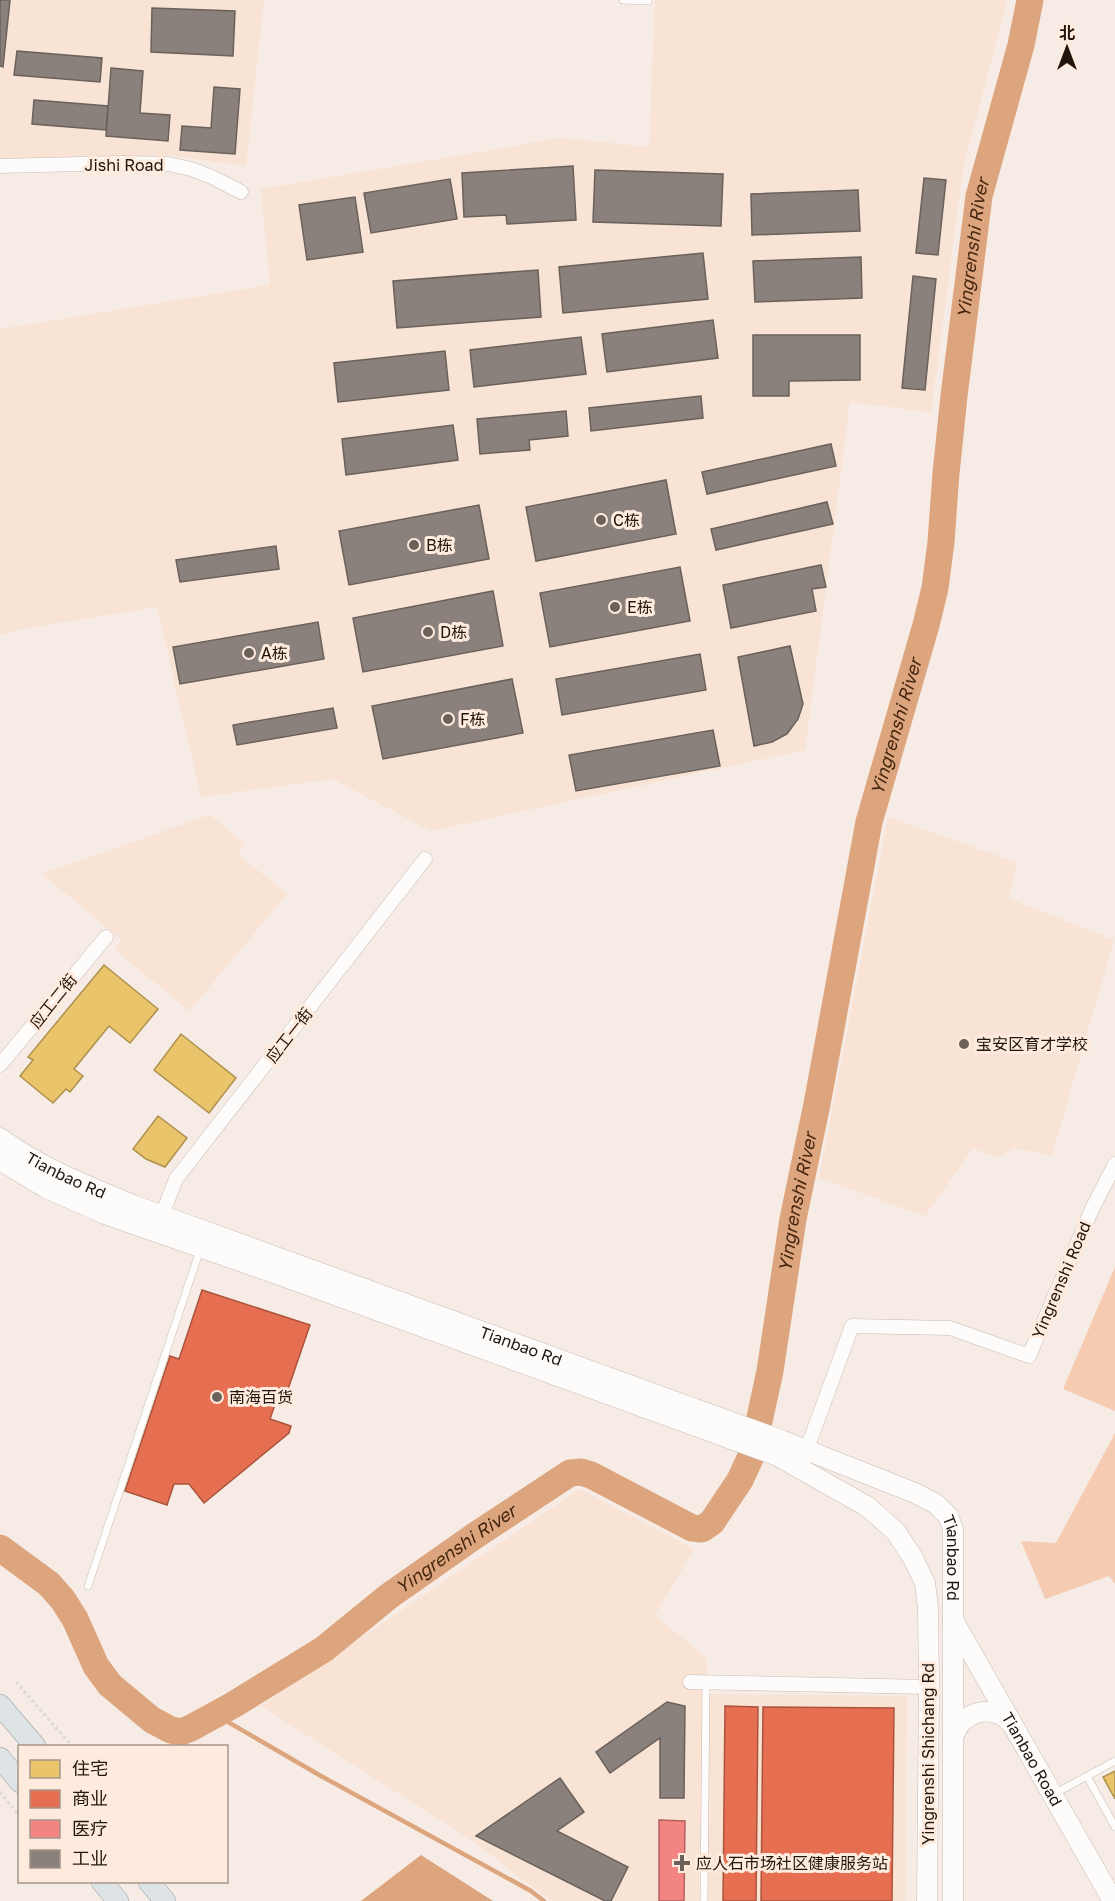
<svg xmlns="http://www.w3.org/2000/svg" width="1115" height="1901" viewBox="0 0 1115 1901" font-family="'Golos Text','Noto Sans SC',sans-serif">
<rect width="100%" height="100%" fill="#f7ece5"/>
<!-- built -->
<path fill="#f9e3d4" d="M0,0H264L246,166L171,156L0,166Z
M655,0H1007L963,169L931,412L850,402L805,750L431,831L333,779L201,797L157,607L20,629L0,635V329L270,285L261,189L561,138L649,147Z
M210,815L245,844L238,854L287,894L189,1011L115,950L122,940L42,874Z
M888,817L1018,863L1008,898L1114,940L1052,1156L1015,1148L996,1157L973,1148L925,1216L819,1178Z
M580,1489L694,1549L655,1615L707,1659V1694L907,1696L905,1901H551L470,1839L261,1706Z"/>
<!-- green -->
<path fill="#f5ccb1" d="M1115,1267V1411L1063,1389Z
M1115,1433V1584L1109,1576L1045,1599L1021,1541L1056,1543Z"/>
<!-- water -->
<path fill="#dca57e" d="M421,1855L493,1901H361Z"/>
<!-- homes -->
<path fill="#e9c46a" stroke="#ad904e" stroke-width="1.5" d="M104,965L158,1009L130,1043L109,1026L74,1069L83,1076L70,1092L66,1089L53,1103L20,1076L33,1060L28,1057Z
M181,1034L236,1078L209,1113L154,1070Z
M158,1116L187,1138L165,1167L146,1159L133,1149Z
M1115,1771V1799L1103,1777Z"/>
<!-- shops -->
<path fill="#e76f51" stroke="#ab543d" stroke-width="1.5" d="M202,1290L310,1325L285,1398L278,1396L270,1419L291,1426L289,1433L204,1503L189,1484H174L167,1505L125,1491L170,1356L179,1359Z
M725,1706L758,1707L756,1901H723Z
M763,1707L894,1708L892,1901H761Z"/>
<!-- health -->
<path fill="#f28482" stroke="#b3635f" stroke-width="1.5" d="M659,1820L685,1821L684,1901H659Z"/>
<!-- industry -->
<path fill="#8a817c" stroke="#6a615b" stroke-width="1.5" d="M0,0H10L3,67L0,66Z
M152,8L235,11L233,56L151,52Z
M17,51L102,58L100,82L14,75Z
M111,68L143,71L140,113L170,115L168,141L106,136Z
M214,87L240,89L235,154L180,150L182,126L211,128Z
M34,100L108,106L106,130L32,124Z
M573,166L576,220L507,224L506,215L464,217L462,173Z
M595,170L723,174L721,226L593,222Z
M924,178L946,180L938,255L916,253Z
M450,179L457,219L371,233L364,193Z
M858,190L860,231L752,235L751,194Z
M355,197L363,252L307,260L299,205Z
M703,253L708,299L563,313L559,267Z
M861,257L862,298L755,302L753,261Z
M538,270L541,317L397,328L393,281Z
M913,276L936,279L925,390L902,388Z
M713,320L718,358L607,372L602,334Z
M753,335H860V380L789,381V396H753Z
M581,337L586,374L474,387L470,350Z
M445,351L449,390L338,402L334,363Z
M701,396L703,418L591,431L589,408Z
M566,411L568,436L529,440L530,450L480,454L477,419Z
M453,425L458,460L346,475L342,439Z
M831,444L836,466L707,494L702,472Z
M666,480L676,534L536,561L526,507Z
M827,502L833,524L716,550L711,529Z
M479,505L489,559L349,585L339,531Z
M276,546L279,569L180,582L176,560Z
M821,565L826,587L812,589L816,611L731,628L723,585Z
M680,567L690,621L550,647L540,593Z
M493,591L503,646L363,672L353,618Z
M318,622L324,659L180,684L173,647Z
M790,646L803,704L798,719L787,734L772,742L754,746L738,657Z
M700,654L706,690L562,715L556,679Z
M512,679L523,733L383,759L372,706Z
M333,708L337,728L237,745L233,725Z
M713,730L720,766L576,791L569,755Z
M667,1702L685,1706L684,1798H660V1738L610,1773L596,1752Z
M560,1778L584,1812L557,1831L628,1867L611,1901H605L476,1836Z"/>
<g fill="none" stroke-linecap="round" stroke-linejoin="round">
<!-- stream -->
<path stroke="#dca57e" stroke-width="4.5" d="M216,1715L321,1776L531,1891L544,1901"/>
<!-- river -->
<path stroke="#dca57e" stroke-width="27" id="s1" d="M0,1548L49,1584L63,1600L75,1619L96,1666L110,1685L152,1720L171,1730L181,1732L191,1728L233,1705L324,1649L389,1596L476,1535L570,1473L581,1472L591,1475L692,1528L702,1529L712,1522L740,1480L752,1454L770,1371L793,1219L817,1104L869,822L926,625L935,588L941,542L946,473L954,396L979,196L1021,45L1030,0"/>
<!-- lane casing -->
<g stroke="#c6bbb5" stroke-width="8">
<path id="lane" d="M623,0L648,1
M88,1586L200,1250
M1087,1776L1115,1827
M1054,1794L1115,1761
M704,1901L706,1683"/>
</g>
<!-- street casing -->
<g stroke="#c6bbb5" stroke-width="15">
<path id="street" d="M0,166L122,163L168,164L191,169L212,177L241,192
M0,1065L106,937
M162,1215L176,1179L425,859
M804,1457L852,1326L950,1328L1029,1356L1092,1209L1115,1164
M690,1682L929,1687"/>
</g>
<!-- secondary casing -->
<g stroke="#c6bbb5" stroke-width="21">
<g id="secondary">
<path id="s2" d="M0,1138C41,1168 87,1186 133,1205L781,1440L915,1493L936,1504L948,1516L953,1529V1901"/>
<path d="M0,1160L46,1188L105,1214L280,1275L778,1456L868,1507L896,1532L913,1558L925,1583L928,1607L929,1687L927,1901"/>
<path id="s3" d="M953,1620L1113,1901"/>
<path d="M953,1739C959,1712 992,1702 1011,1723"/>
</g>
</g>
<!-- primary casing -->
<g stroke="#989ea0" stroke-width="22">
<path id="primary" d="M0,1705L35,1746
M0,1758L20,1782
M102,1882L118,1901
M149,1882L165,1901"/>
</g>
<!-- path -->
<path stroke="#dcd8d7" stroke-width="3" stroke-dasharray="3 3" stroke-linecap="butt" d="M16,1682L72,1746
M0,1792L20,1817"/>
<!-- lane -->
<use href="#lane" stroke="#fefcfb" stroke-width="7"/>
<!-- street -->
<use href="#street" stroke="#fefcfb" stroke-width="14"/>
<!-- secondary -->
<use href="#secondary" stroke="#fefcfb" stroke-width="20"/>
<!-- primary -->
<use href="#primary" stroke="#dee3e5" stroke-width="21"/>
</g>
<!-- markers -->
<g fill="#6b6159" stroke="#feebde" stroke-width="2">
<circle cx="601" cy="520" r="6"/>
<circle cx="414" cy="545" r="6"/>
<circle cx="615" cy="607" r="6"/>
<circle cx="428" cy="632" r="6"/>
<circle cx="249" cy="653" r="6"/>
<circle cx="448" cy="719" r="6"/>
<circle cx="964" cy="1044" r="6"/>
<circle cx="217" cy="1397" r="6"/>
<path d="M679 1854h6v6h6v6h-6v6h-6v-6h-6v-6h6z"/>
</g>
<g text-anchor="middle" stroke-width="6" stroke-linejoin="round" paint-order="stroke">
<!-- street labels -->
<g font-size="16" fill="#20160e" stroke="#feebde">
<text x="124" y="171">Jishi Road</text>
<text transform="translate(53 1001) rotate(-51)" y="6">应工二街</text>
<text transform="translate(289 1035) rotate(-52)" y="6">应工一街</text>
<text dy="6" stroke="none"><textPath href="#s2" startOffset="76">Tianbao Rd</textPath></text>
<text transform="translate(1061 1280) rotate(-67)" y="6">Yingrenshi Road</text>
<text dy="6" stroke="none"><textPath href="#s2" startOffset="562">Tianbao Rd</textPath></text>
<text dy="6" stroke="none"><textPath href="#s2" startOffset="1066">Tianbao Rd</textPath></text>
<text transform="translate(928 1754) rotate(-90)" y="6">Yingrenshi Shichang Rd</text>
<text dy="6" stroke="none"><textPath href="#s3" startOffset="160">Tianbao Road</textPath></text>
</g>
<!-- poi labels -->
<g font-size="16" fill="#20160e" stroke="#feebde" text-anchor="start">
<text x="613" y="526">C栋</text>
<text x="426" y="551">B栋</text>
<text x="627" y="613">E栋</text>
<text x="440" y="638">D栋</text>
<text x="261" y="659">A栋</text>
<text x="460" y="725">F栋</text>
<text x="976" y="1050">宝安区育才学校</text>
<text x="229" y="1403">南海百货</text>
<text x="696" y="1869">应人石市场社区健康服务站</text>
</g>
<!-- water labels -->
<g font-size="18" font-style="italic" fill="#44260f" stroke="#feebde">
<text dy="6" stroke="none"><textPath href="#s1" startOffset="2199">Yingrenshi River</textPath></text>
<text dy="6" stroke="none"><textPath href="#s1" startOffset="1713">Yingrenshi River</textPath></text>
<text dy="6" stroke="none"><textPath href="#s1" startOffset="1227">Yingrenshi River</textPath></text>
<text dy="6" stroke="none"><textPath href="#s1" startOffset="597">Yingrenshi River</textPath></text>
</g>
</g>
<!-- legend -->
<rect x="18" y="1745" width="210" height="138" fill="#feebde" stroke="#a5968b" stroke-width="1.5"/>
<rect x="30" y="1760" width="30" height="18" fill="#e9c46a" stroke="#a5968b" stroke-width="1.5"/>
<text x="72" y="1775" font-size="18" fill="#20160e">住宅</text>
<rect x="30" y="1790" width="30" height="18" fill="#e76f51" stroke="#a5968b" stroke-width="1.5"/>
<text x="72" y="1805" font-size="18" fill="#20160e">商业</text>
<rect x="30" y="1820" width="30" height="18" fill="#f28482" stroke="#a5968b" stroke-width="1.5"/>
<text x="72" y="1835" font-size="18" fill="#20160e">医疗</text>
<rect x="30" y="1850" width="30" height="18" fill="#8a817c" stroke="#a5968b" stroke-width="1.5"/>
<text x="72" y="1865" font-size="18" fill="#20160e">工业</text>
<!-- north arrow -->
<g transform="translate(1067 48)" stroke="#feebde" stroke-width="4.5" paint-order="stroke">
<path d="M0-4.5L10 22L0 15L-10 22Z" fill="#20160e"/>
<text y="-9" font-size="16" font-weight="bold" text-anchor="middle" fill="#20160e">北</text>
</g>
</svg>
